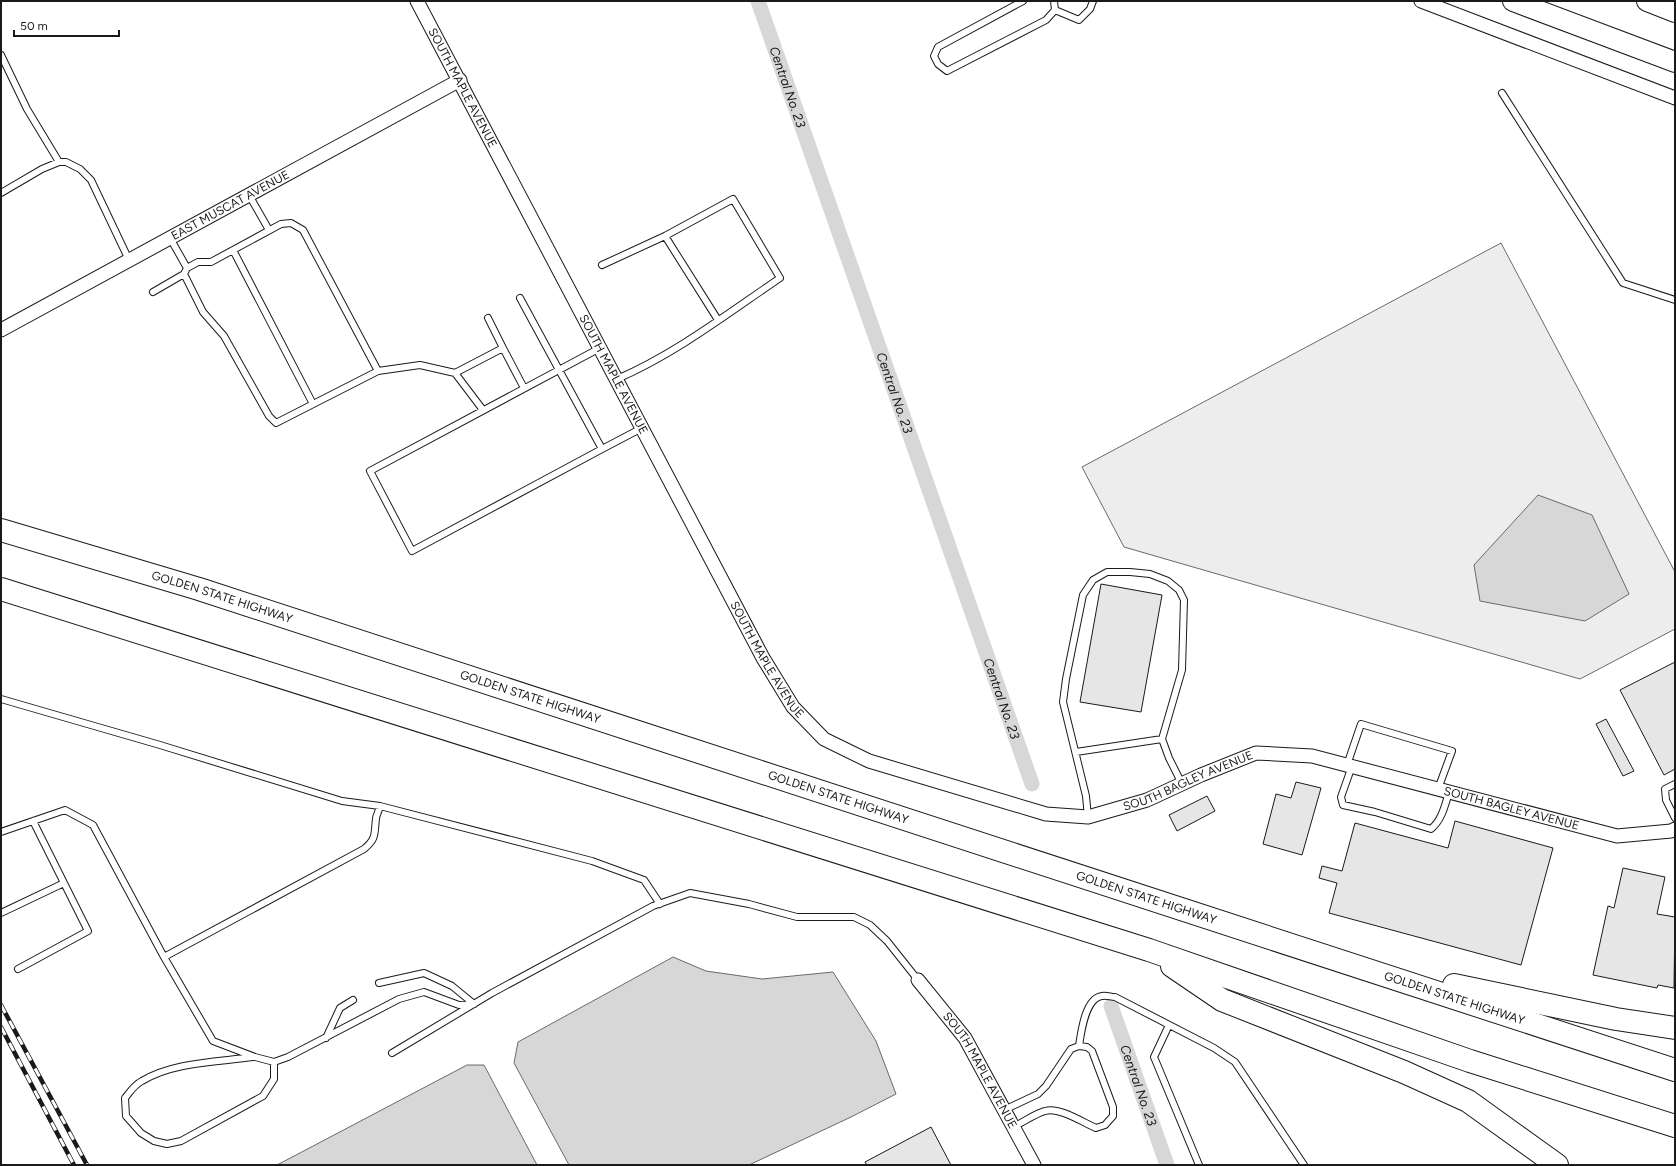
<svg xmlns="http://www.w3.org/2000/svg" width="1676" height="1166" viewBox="0 0 1676 1166" font-family="Figtree,sans-serif">
<rect width="100%" height="100%" fill="#fff"/>
<!-- built -->
<path fill="#ededed" stroke="#6a6a6a" d="M1501,243L1675,572V629L1580,679L1124,547L1082,467Z"/>
<!-- water -->
<path fill="#d7d7d7" stroke="#6a6a6a" d="M1538,495L1592,515L1629,594L1585,621L1480,601L1474,565Z
M673,957L706,971L762,979L833,972L876,1041L896,1094L851,1117L749,1165H569L514,1063L518,1042Z
M467,1065H484L537,1165H277Z"/>
<g fill="none" stroke-linecap="round" stroke-linejoin="round">
<!-- canal -->
<g stroke="#d7d7d7" stroke-width="15">
<path id="s1" d="M758,1L1032,784"/>
<path id="s2" d="M1111,1006L1167,1165"/>
</g>
</g>
<!-- building -->
<path fill="#e6e6e6" stroke="#1a1a1a" d="M1101,584L1162,595L1141,712L1080,702Z
M1675,662V769L1664,775L1620,690Z
M1606,719L1634,771L1623,776L1596,724Z
M1296,782L1321,788L1302,855L1263,844L1276,794L1291,798Z
M1207,796L1215,811L1177,831L1169,815Z
M1455,821L1553,848L1521,965L1329,913L1337,883L1319,878L1322,866L1342,871L1355,823L1448,848Z
M1623,868L1665,877L1657,914L1675,917L1674,988L1658,985L1657,988L1593,975L1608,906L1614,908Z
M931,1127L951,1165H867L865,1162Z"/>
<g fill="none" stroke-linecap="round" stroke-linejoin="round">
<!-- lane casing -->
<g stroke="#1a1a1a" stroke-width="8">
<path id="lane" d="M1023,1L938,47L934,56L938,64L947,71L1046,20L1055,10L1054,1
M1055,10L1079,20L1090,9L1093,1
M1,55L27,109L59,162
M1502,93L1623,283L1675,300
M1,193L42,169L59,162H66L80,169L91,180L129,260
M249,195L269,230
M665,236L718,320
M233,250L313,404
M602,265L665,236L733,199L780,278C727,314 675,354 617,379
M187,268L198,262H211L281,224L291,223L303,230L378,371
M184,274L203,312L224,336L269,416L276,423L378,371L420,365L455,373L483,410
M153,292L184,274L187,268L170,238
M520,298L602,449L642,428
M488,318L503,348
M600,348L370,471L412,551L602,449
M455,373L503,348L524,388
M1,699L160,745L342,801L380,806C379,811 376,815 376,819C374,834 377,838 364,849L164,957L213,1041L255,1057L274,1062L288,1057L399,999L424,992L459,1005L474,1004
M1076,752L1162,739
M1347,765L1361,724L1452,751L1438,789
M1352,766L1341,797L1343,805L1375,812L1431,829C1442,820 1445,805 1449,792
M1675,784L1665,789L1666,800L1675,818
M380,806L592,861L644,880L660,904
M1088,817L1086,796L1063,702L1066,679L1083,595L1093,580L1107,572H1130L1150,574L1168,581L1179,590L1184,600L1182,670L1162,739L1169,758L1182,784
M1,832L65,810L93,825L164,957
M1,913L64,883L33,821
M18,969L88,931L64,883
M379,983L424,973L452,986L474,1004
M1169,1025L1154,1057L1199,1165
M326,1038L340,1008L353,1000
M1079,1046C1081,1033 1085,998 1102,996C1106,995 1111,997 1115,997L1214,1048L1235,1062L1304,1165
M392,1053L492,993L653,906L690,893L749,904L797,917H854L870,925L887,941L918,980
M253,1057C218,1062 173,1062 142,1081C134,1085 130,1092 125,1098L126,1116L141,1133L154,1141L167,1144L181,1141L263,1096L274,1079V1062
M1004,1110L1038,1094L1046,1086L1071,1049L1079,1046L1087,1047L1092,1051L1113,1107V1116L1105,1125L1096,1128C1082,1122 1060,1107 1045,1111C1036,1113 1022,1123 1013,1127"/>
</g>
<!-- street casing -->
<g stroke="#1a1a1a" stroke-width="15">
<g id="street">
<path id="s3" d="M417,1L763,658L793,707L824,739L869,761L1046,814L1088,817L1147,800L1201,775L1256,753L1312,756L1617,836L1671,831L1675,829"/>
<path d="M1421,1L1675,98"/>
<path id="s4" d="M1,330L460,80"/>
<path id="s5" d="M918,980L965,1038L1034,1165"/>
</g>
</g>
<!-- primary casing -->
<g stroke="#1a1a1a" stroke-width="22">
<path id="primary" d="M1513,1L1675,62
M1647,1L1675,12"/>
</g>
<!-- highway casing -->
<g stroke="#1a1a1a" stroke-width="24">
<g id="highway">
<path id="s6" d="M1,530L199,589L1675,1070"/>
<path d="M1,589L1149,950L1470,1061L1675,1126"/>
<path d="M1172,966L1222,1000L1404,1072L1468,1101L1557,1165"/>
<path d="M1454,985L1616,1019L1675,1028"/>
</g>
</g>
<!-- lane -->
<use href="#lane" stroke="#fff" stroke-width="6"/>
<!-- street -->
<use href="#street" stroke="#fff" stroke-width="13"/>
<!-- primary -->
<use href="#primary" stroke="#fff" stroke-width="20"/>
<!-- highway -->
<use href="#highway" stroke="#fff" stroke-width="22"/>
<!-- rail casing -->
<g stroke="#1a1a1a" stroke-width="4.5">
<path id="rail" d="M1,1005L87,1165
M1,1027L74,1165"/>
</g>
<!-- rail -->
<use href="#rail" stroke="#fff" stroke-width="3" stroke-dasharray="9" stroke-linecap="butt"/>
</g>
<g text-anchor="middle" stroke-width="3" stroke-linejoin="round" paint-order="stroke">
<!-- street labels -->
<g font-size="12" fill="#1a1a1a" stroke="#fff">
<text dy="4" stroke="none"><textPath href="#s3" startOffset="98">SOUTH MAPLE AVENUE</textPath></text>
<text dy="4" stroke="none"><textPath href="#s4" startOffset="261">EAST MUSCAT AVENUE</textPath></text>
<text dy="4" stroke="none"><textPath href="#s3" startOffset="422">SOUTH MAPLE AVENUE</textPath></text>
<text dy="4" stroke="none"><textPath href="#s6" startOffset="231">GOLDEN STATE HIGHWAY</textPath></text>
<text dy="4" stroke="none"><textPath href="#s3" startOffset="746">SOUTH MAPLE AVENUE</textPath></text>
<text dy="4" stroke="none"><textPath href="#s6" startOffset="555">GOLDEN STATE HIGHWAY</textPath></text>
<text dy="4" stroke="none"><textPath href="#s3" startOffset="1228">SOUTH BAGLEY AVENUE</textPath></text>
<text dy="4" stroke="none"><textPath href="#s6" startOffset="879">GOLDEN STATE HIGHWAY</textPath></text>
<text dy="4" stroke="none"><textPath href="#s3" startOffset="1564">SOUTH BAGLEY AVENUE</textPath></text>
<text dy="4" stroke="none"><textPath href="#s6" startOffset="1203">GOLDEN STATE HIGHWAY</textPath></text>
<text dy="4" stroke="none"><textPath href="#s6" startOffset="1527">GOLDEN STATE HIGHWAY</textPath></text>
<text dy="4" stroke="none"><textPath href="#s5" startOffset="110">SOUTH MAPLE AVENUE</textPath></text>
</g>
<!-- water labels -->
<g font-size="13" font-style="italic" fill="#1a1a1a" stroke="#fff">
<text dy="5" stroke="none"><textPath href="#s1" startOffset="91">Central No. 23</textPath></text>
<text dy="5" stroke="none"><textPath href="#s1" startOffset="415">Central No. 23</textPath></text>
<text dy="5" stroke="none"><textPath href="#s1" startOffset="739">Central No. 23</textPath></text>
<text dy="5" stroke="none"><textPath href="#s2" startOffset="84">Central No. 23</textPath></text>
</g>
</g>
<!-- border -->
<rect width="1676" height="1166" fill="none" stroke="#1a1a1a" stroke-width="4"/>
<!-- scale -->
<path d="M14 30v6h105v-6" fill="none" stroke="#1a1a1a" stroke-width="2"/>
<text x="20" y="30" font-size="12" fill="#1a1a1a" stroke="#ffffff" stroke-width="3" paint-order="stroke">50 m</text>
</svg>
